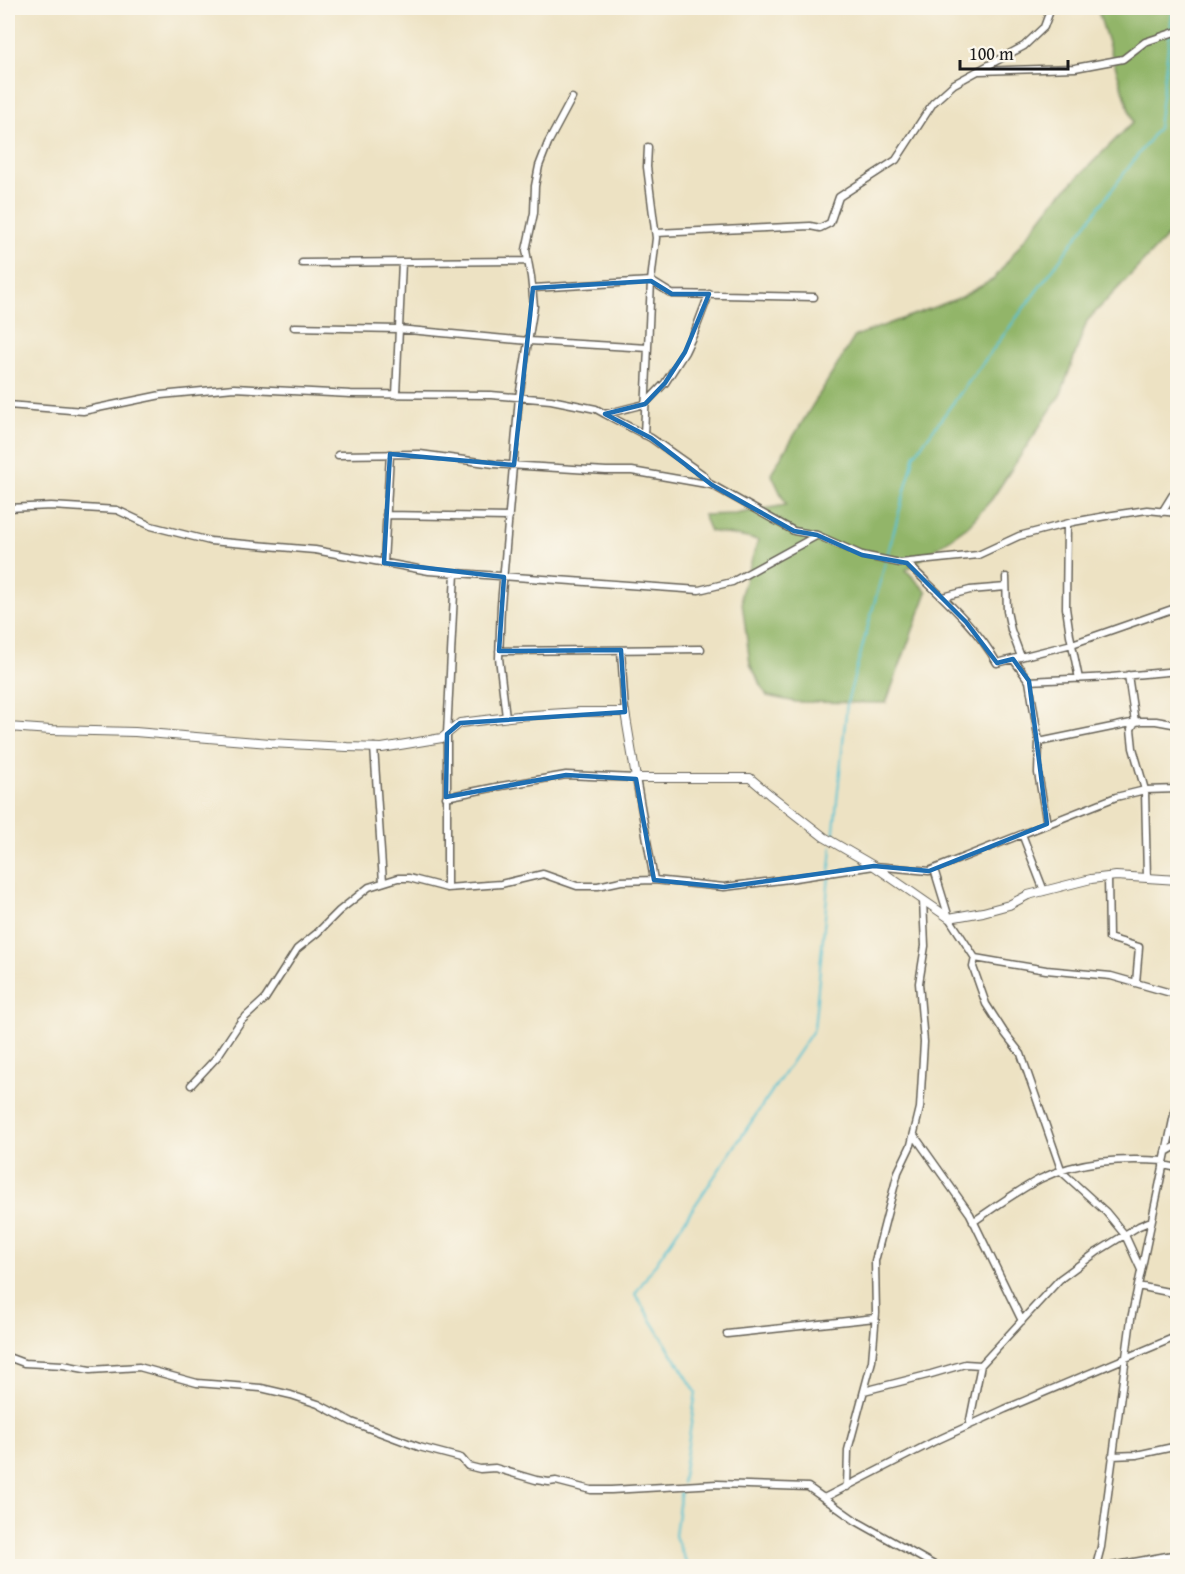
<svg xmlns="http://www.w3.org/2000/svg" width="1185" height="1574" viewBox="0 0 1185 1574" font-family="'Gentium Book Plus',serif">
<rect width="100%" height="100%" fill="#fbf7ec"/>
<filter id="ink" filterUnits="userSpaceOnUse"><feTurbulence type="fractalNoise" baseFrequency=".0167" numOctaves="2"/><feDisplacementMap in="SourceGraphic" scale="12" xChannelSelector="R" yChannelSelector="G"/><feConvolveMatrix kernelMatrix="1 2 1 2 8 2 1 2 1" color-interpolation-filters="sRGB"/></filter>
<filter id="wash" filterUnits="userSpaceOnUse"><feTurbulence type="fractalNoise" baseFrequency=".008" numOctaves="4" result="noise"/><feDisplacementMap in="SourceGraphic" scale="24" xChannelSelector="R" yChannelSelector="G"/><feGaussianBlur stdDeviation="1.35" result="paint"/><feColorMatrix in="noise" values="0 0 0 0 0 0 0 0 0 0 0 0 0 0 0 0 0 1.4 0 .05"/><feComposite in="paint" operator="in"/></filter>
<g filter="url(#wash)">
<rect width="100%" height="100%" fill="#ede2c3"/>
<!-- forest -->
<path fill="#92b569" stroke="#576842" stroke-width="1.5" d="M1097,8H1177V226L1087,321L1061,394L992,499L969,525L906,570L927,592L886,703L796,702L767,696L750,664L741,594L758,540L710,531L703,515L735,514L786,505L771,473L855,336L959,298L994,279L1052,203L1133,122Z"/>
<g fill="none" stroke-linecap="round" stroke-linejoin="round">
<!-- stream -->
<path stroke="#58c2d3" stroke-width="2" d="M833,840L847,703L915,454L1158,128L1173,8
M830,870L832,846
M682,1483L696,1392L635,1294L814,1029L829,876
M681,1489L675,1536L688,1566"/>
</g>
</g>
<g filter="url(#ink)">
<g fill="none" stroke-linecap="round" stroke-linejoin="round">
<!-- minor casing -->
<g stroke="#656156" stroke-width="9">
<path id="minor" d="M980,71L1075,68L1123,59L1145,42L1178,31
M656,233L810,226L820,228L830,223L839,197L896,160L933,103L954,84L1024,46L1044,27L1051,8
M302,263L528,261
M533,288L651,281L672,294L814,297
M294,327L398,329L529,341L648,348
M396,395L402,262
M8,405L83,411L161,395L234,388L351,394L491,395L551,400L596,409L605,414L651,438L702,474L711,485
M605,414L645,404L665,383L685,352L695,331L709,294
M644,435L651,281L656,238L647,167L648,147
M338,455L420,454L494,464L606,471H632L712,485L794,531L817,535L862,555L900,563L978,555L1019,536L1073,522L1106,516L1147,510L1178,513
M8,508L51,506L117,510L151,526L210,541L315,550L429,571L699,590L732,582L816,536
M1162,512L1178,486
M386,515L509,517
M1067,524L1066,608L1070,635L1079,679
M384,563L390,454
M907,563C937,593 976,625 997,663L1072,644L1178,607
M1006,577L1007,611L1011,630L1021,657
M943,597L970,590L1006,587
M621,650L625,712
M499,651L701,649
M1013,659L1029,681L1039,742L1038,773L1047,824
M1128,675L1135,722L1131,729L1133,748L1145,790L1147,878
M1029,681L1111,677L1178,671
M506,717L499,658L501,605L519,397L534,306L531,277L526,250L534,213L535,186L539,166L548,143L572,98
M1039,742L1141,721H1156L1178,725
M374,747L383,882
M446,797L501,786L566,775L636,778L654,880
M1022,834L1044,891
M934,869L949,918L975,958L1046,970L1111,976L1178,995
M1108,877L1109,938L1139,947L1136,983
M447,888V734L455,573
M975,958L973,967L986,1004L1004,1032L1021,1054L1062,1172L1106,1212L1125,1235L1141,1270
M191,1085L217,1057L241,1021L265,999L297,949L317,933L339,911L369,887L398,878H409L447,888L501,884L543,874L577,886H598L621,881L654,880L724,887L789,879L874,866L929,871L1116,797L1145,790L1178,789
M914,1135L970,1214L1022,1321
M1166,1152L1178,1145
M1163,1165L1178,1168
M973,1222C995,1207 1017,1191 1040,1179C1079,1160 1122,1158 1164,1161
M1138,1286L1178,1294
M727,1334L875,1318
M8,1357L24,1363L63,1365L90,1370L139,1367L197,1383L261,1388L291,1395L318,1404L352,1422L419,1447L461,1458L468,1466L480,1469L495,1468L536,1480L549,1482L556,1481L591,1490H611L717,1484L808,1487L856,1521L936,1566
M864,1391L931,1374L965,1364L981,1365
M969,1425L981,1365L1060,1279L1097,1252L1139,1226L1151,1221
M1112,1456L1136,1455L1178,1446
M847,1487L848,1450L872,1361L876,1313L875,1261L898,1172L911,1145L920,1108L924,1042L919,983L925,946L923,900
M824,1498L933,1442L1005,1409L1178,1336
M1096,1566L1101,1547L1131,1319L1178,1096
M1112,1566L1178,1554"/>
</g>
<!-- tertiary casing -->
<g stroke="#656156" stroke-width="10">
<path id="tertiary" d="M8,727L51,730L135,732L270,743L347,747L382,748L442,738L460,723L518,716L580,712H625L636,778H750L769,794L824,837L874,866L949,918L983,912L1009,905L1028,895L1091,879L1116,876L1178,880"/>
</g>
<!-- minor -->
<use href="#minor" stroke="#fff" stroke-width="6"/>
<!-- tertiary -->
<use href="#tertiary" stroke="#fff" stroke-width="8"/>
</g>
</g>
<!-- marked area -->
<path fill="none" stroke="#1f6fb2" stroke-width="4.5" stroke-linejoin="round" d="M651,281L672,294H709L685,352L665,383L645,404L605,414L651,438L712,485L794,531L817,535L862,555L907,563L966,622L997,663L1013,659L1029,681L1047,824L929,871L874,866L724,887L654,880L636,779L566,775L446,797L447,734L460,723L625,712L621,650L499,651L504,577L384,563L390,454L514,465L533,288Z"/>
<!-- margin -->
<rect width="1185" height="1574" fill="none" stroke="#fbf7ec" stroke-width="30"/>
<!-- scale -->
<path d="M960 60v9h108v-9" fill="none" stroke="#1c1c1c" stroke-width="3"/>
<text x="969" y="60" font-size="18" fill="#1c1c1c" stroke="#fbf7ec" stroke-width="4.5" paint-order="stroke">100 m</text>
</svg>
